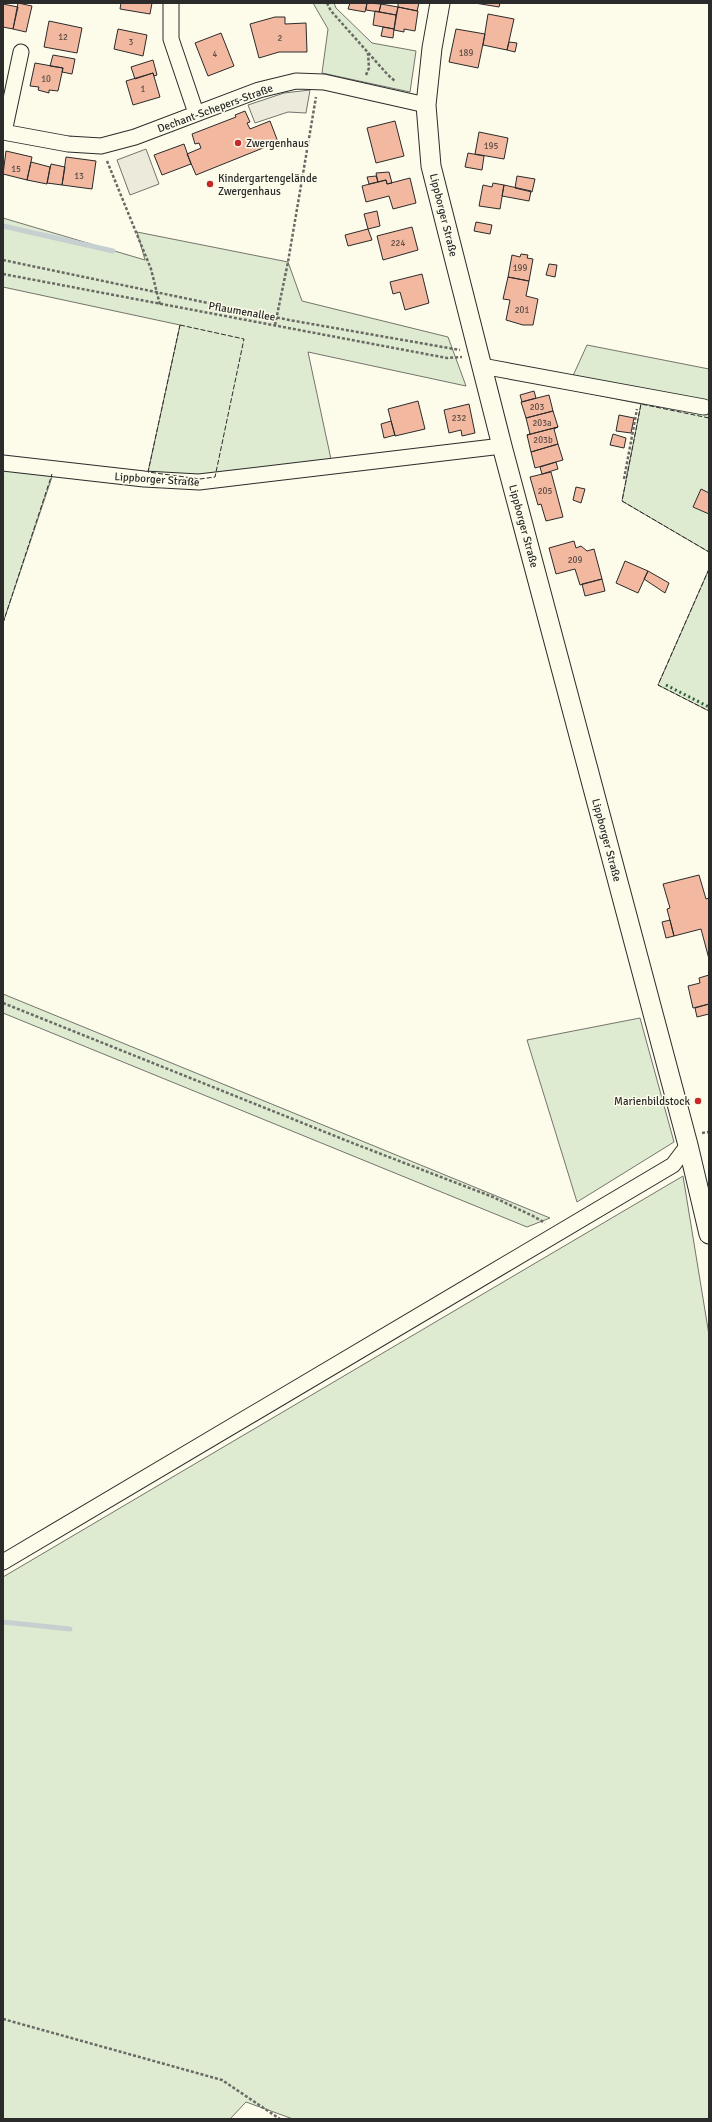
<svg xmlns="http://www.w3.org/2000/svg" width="712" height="2122" viewBox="0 0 712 2122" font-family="Signika,sans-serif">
<rect width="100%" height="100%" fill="#fdfbea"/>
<!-- green -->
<path fill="#deebd1" stroke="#74746e" d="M313,3H334L336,8L372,43L416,51L410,92L322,73L328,29Z
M3,218L145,260L137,232L288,262L302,301L448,337L466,386L308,352L332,464L200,479L148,472L180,325L3,287Z
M587,345L709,369V552L622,501L641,404L567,389Z
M3,467L53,474L3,623Z
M709,569V711L658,685Z
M3,994L550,1218L527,1227L3,1013Z
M640,1018L674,1142L577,1202L527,1040Z
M683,1176L709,1335V2119H293L246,2102L230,2119H3V1577Z"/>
<!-- parking -->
<path fill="#eceadb" stroke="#74746e" d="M310,90L306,113L288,112L255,123L248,105L284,93Z
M146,149L159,184L130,195L117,160Z"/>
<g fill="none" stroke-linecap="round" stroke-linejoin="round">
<!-- stream -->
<path stroke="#c7d0d0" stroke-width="5" d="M3,226L113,251
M3,1622L70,1629"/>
</g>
<!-- building -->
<path fill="#f2b8a0" stroke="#2b2b2b" d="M18,3L32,6L26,32L13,29Z
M121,3H152L150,14L120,9Z
M350,3H367L365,12L348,9Z
M367,3L381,4L379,12L366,10Z
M398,3H419L417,11L398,7Z
M475,3H500L499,7Z
M3,4L18,7L13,29L3,27Z
M381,4L398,7L396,15L379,12Z
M398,7L418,11L415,31L404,29V32L394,30Z
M375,11L396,15L394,29L373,25Z
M488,14L514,19L507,50L483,45Z
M275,17H285V24L306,23L307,52H279L259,58L250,24Z
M49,21L82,28L77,53L44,47Z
M383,27L394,29L393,38L381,36Z
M118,29L147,35L143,56L114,49Z
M456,29L485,34L478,68L449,62Z
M221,33L234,66L208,76L195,43Z
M509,42L517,43L515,52L507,50Z
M53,55L75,59L72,74L62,72L63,68L50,66Z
M153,60L157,75L154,76L153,73L135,79L131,67Z
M35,63L63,68L58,91L49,90V93L38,90L39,87L30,86Z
M153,73L160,97L133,105L126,81Z
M245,111L250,122L247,123L250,129L270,121L278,142L196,175L187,154L201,148L199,143L195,144L192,134L236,117L235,115Z
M395,121L404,156L376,163L367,128Z
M479,132L508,138L504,159L475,154Z
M184,144L191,164L162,175L154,155Z
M6,151L32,157L27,180L3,174Z
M468,153L484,156L482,170L465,167Z
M66,157L96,161L92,189L62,185Z
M31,162L50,167L47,184L27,180Z
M51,164L65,167L62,185L47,183Z
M389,172L392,183L387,184L386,180L378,182L376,173Z
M376,176L378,182L369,184L367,177Z
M517,176L535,179L532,192L515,188Z
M410,178L416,203L393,209L389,196L366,202L362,186L386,180L387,184Z
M493,183L504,185L500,209L479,206L483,185L492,187Z
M504,185L531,191L529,201L502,196Z
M377,211L380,226L368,229L364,214Z
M476,222L492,225L490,234L474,231Z
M412,227L418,250L383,260L377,236Z
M368,229L372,240L348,246L345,235Z
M521,254L528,255L527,258L533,259L529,281L508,277L512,255L520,257Z
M549,264L557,265L555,277L546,275Z
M422,274L429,303L405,310L400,292L393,294L390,282Z
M508,277L529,281L526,296L538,299L533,325H523L506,320L510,300L503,299Z
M534,391L536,398L522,402L520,395Z
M549,395L553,411L526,418L521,402Z
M418,401L425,429L395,436L388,409Z
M469,404L475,433L462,436L461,430L449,433L444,410Z
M553,411L558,427L527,435L530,434L526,418Z
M619,415L634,418L631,433L616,431Z
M391,421L395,435L384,438L381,424Z
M558,427L554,429L558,444L531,452L527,435Z
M613,434L626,438L624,448L610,445Z
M558,444L563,460L535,468L531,452Z
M556,462L558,469L542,474L540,467Z
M551,472L563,517L546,521L541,504L538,505L530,477Z
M576,487L585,489L581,503L573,500Z
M701,489L709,493V514L693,507Z
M574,541L576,548L581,546L587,551L594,549L602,579L580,585L575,569L556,574L549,548Z
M625,561L648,571L638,593L616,583Z
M648,571L669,583L665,593L644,579Z
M602,579L605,591L585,596L582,584Z
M699,875L706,899L709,898V959L701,929L674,936L667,909L670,908L663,884Z
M670,920L674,936L666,938L662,922Z
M709,975V1004L693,1008L688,986L700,983L699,978Z
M709,1004V1014L697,1017L695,1008Z"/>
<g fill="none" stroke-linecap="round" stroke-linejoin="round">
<!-- minor casing -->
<g stroke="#2b2b2b" stroke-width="17">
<path id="minor" d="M171,3V39L196,113
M3,132L68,144L101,146L135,137L259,90L296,81L324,82L426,105
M4,132L21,52
M482,366L704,407
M3,463L144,479L199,482L502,446
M3,1562L673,1165L688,1145"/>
</g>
<!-- tertiary casing -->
<g stroke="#2b2b2b" stroke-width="21">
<path id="tertiary" d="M440,3L432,48L426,105L431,166L502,446L688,1145L709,1234"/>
</g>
<!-- path -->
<path stroke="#6a6964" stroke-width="2.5" stroke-dasharray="3 2" stroke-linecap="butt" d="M327,3L331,11L388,75L395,81
M366,75L369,68L368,53
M107,161L151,269L160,305
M3,260L289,320L460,350
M3,274L447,358L462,357
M275,325L288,262L316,97
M624,479L637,409
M3,1003L355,1144L493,1197L533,1216L545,1223
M702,1133L709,1132
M3,2019L222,2080L280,2119"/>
<!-- minor -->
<use href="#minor" stroke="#fdfbea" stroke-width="15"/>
<!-- tertiary -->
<use href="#tertiary" stroke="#fdfbea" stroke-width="19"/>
<!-- hedge -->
<path stroke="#34623c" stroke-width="3" stroke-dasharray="2 3" stroke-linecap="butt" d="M666,685L709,707"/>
<!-- fence -->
<path stroke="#2b2b2b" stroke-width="1" stroke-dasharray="5 2" stroke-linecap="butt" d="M180,325L244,339L215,477L200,479L148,472Z
M709,418L641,404L622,501L709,552
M709,569L658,685L709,711
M3,623L52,474"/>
</g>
<!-- markers -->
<g fill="#c62828" stroke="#fdfbea" stroke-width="1.5">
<circle cx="238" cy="143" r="4"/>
<circle cx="210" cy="184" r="4"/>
<circle cx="698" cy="1101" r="4"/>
</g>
<g text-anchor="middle" stroke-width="3" stroke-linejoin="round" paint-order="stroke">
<!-- number labels -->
<g font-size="9" fill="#5d4e48">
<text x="63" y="40">12</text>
<text x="280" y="41">2</text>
<text x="131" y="45">3</text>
<text x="466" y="56">189</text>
<text x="215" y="57">4</text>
<text x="46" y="82">10</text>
<text x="143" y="92">1</text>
<text x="491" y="149">195</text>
<text x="16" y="172">15</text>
<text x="79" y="179">13</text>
<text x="398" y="246">224</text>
<text x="520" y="271">199</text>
<text x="522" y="313">201</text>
<text x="537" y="410">203</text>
<text x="459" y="421">232</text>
<text x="542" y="426">203a</text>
<text x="543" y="443">203b</text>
<text x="545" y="494">205</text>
<text x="575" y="563">209</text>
</g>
<!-- street labels -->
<g font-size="11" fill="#2b2b2b" stroke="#fdfbea">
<text transform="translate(215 108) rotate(-20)" y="4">Dechant-Schepers-Straße</text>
<text transform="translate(444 215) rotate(76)" y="4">Lippborger Straße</text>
<text transform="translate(242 311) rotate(10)" y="4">Pflaumenallee</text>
<text transform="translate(157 479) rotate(4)" y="4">Lippborger Straße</text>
<text transform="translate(524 526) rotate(75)" y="4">Lippborger Straße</text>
<text transform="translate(607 840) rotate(75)" y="4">Lippborger Straße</text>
</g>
<!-- poi labels -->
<g font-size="11" fill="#2b2b2b" stroke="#fdfbea" text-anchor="start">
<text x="246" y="147">Zwergenhaus</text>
<text x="218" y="182">Kindergartengelände<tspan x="218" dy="13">Zwergenhaus</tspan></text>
<text x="690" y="1105" text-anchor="end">Marienbildstock</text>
</g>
</g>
<!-- border -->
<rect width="712" height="2122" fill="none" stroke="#2b2b2b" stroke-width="8"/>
</svg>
